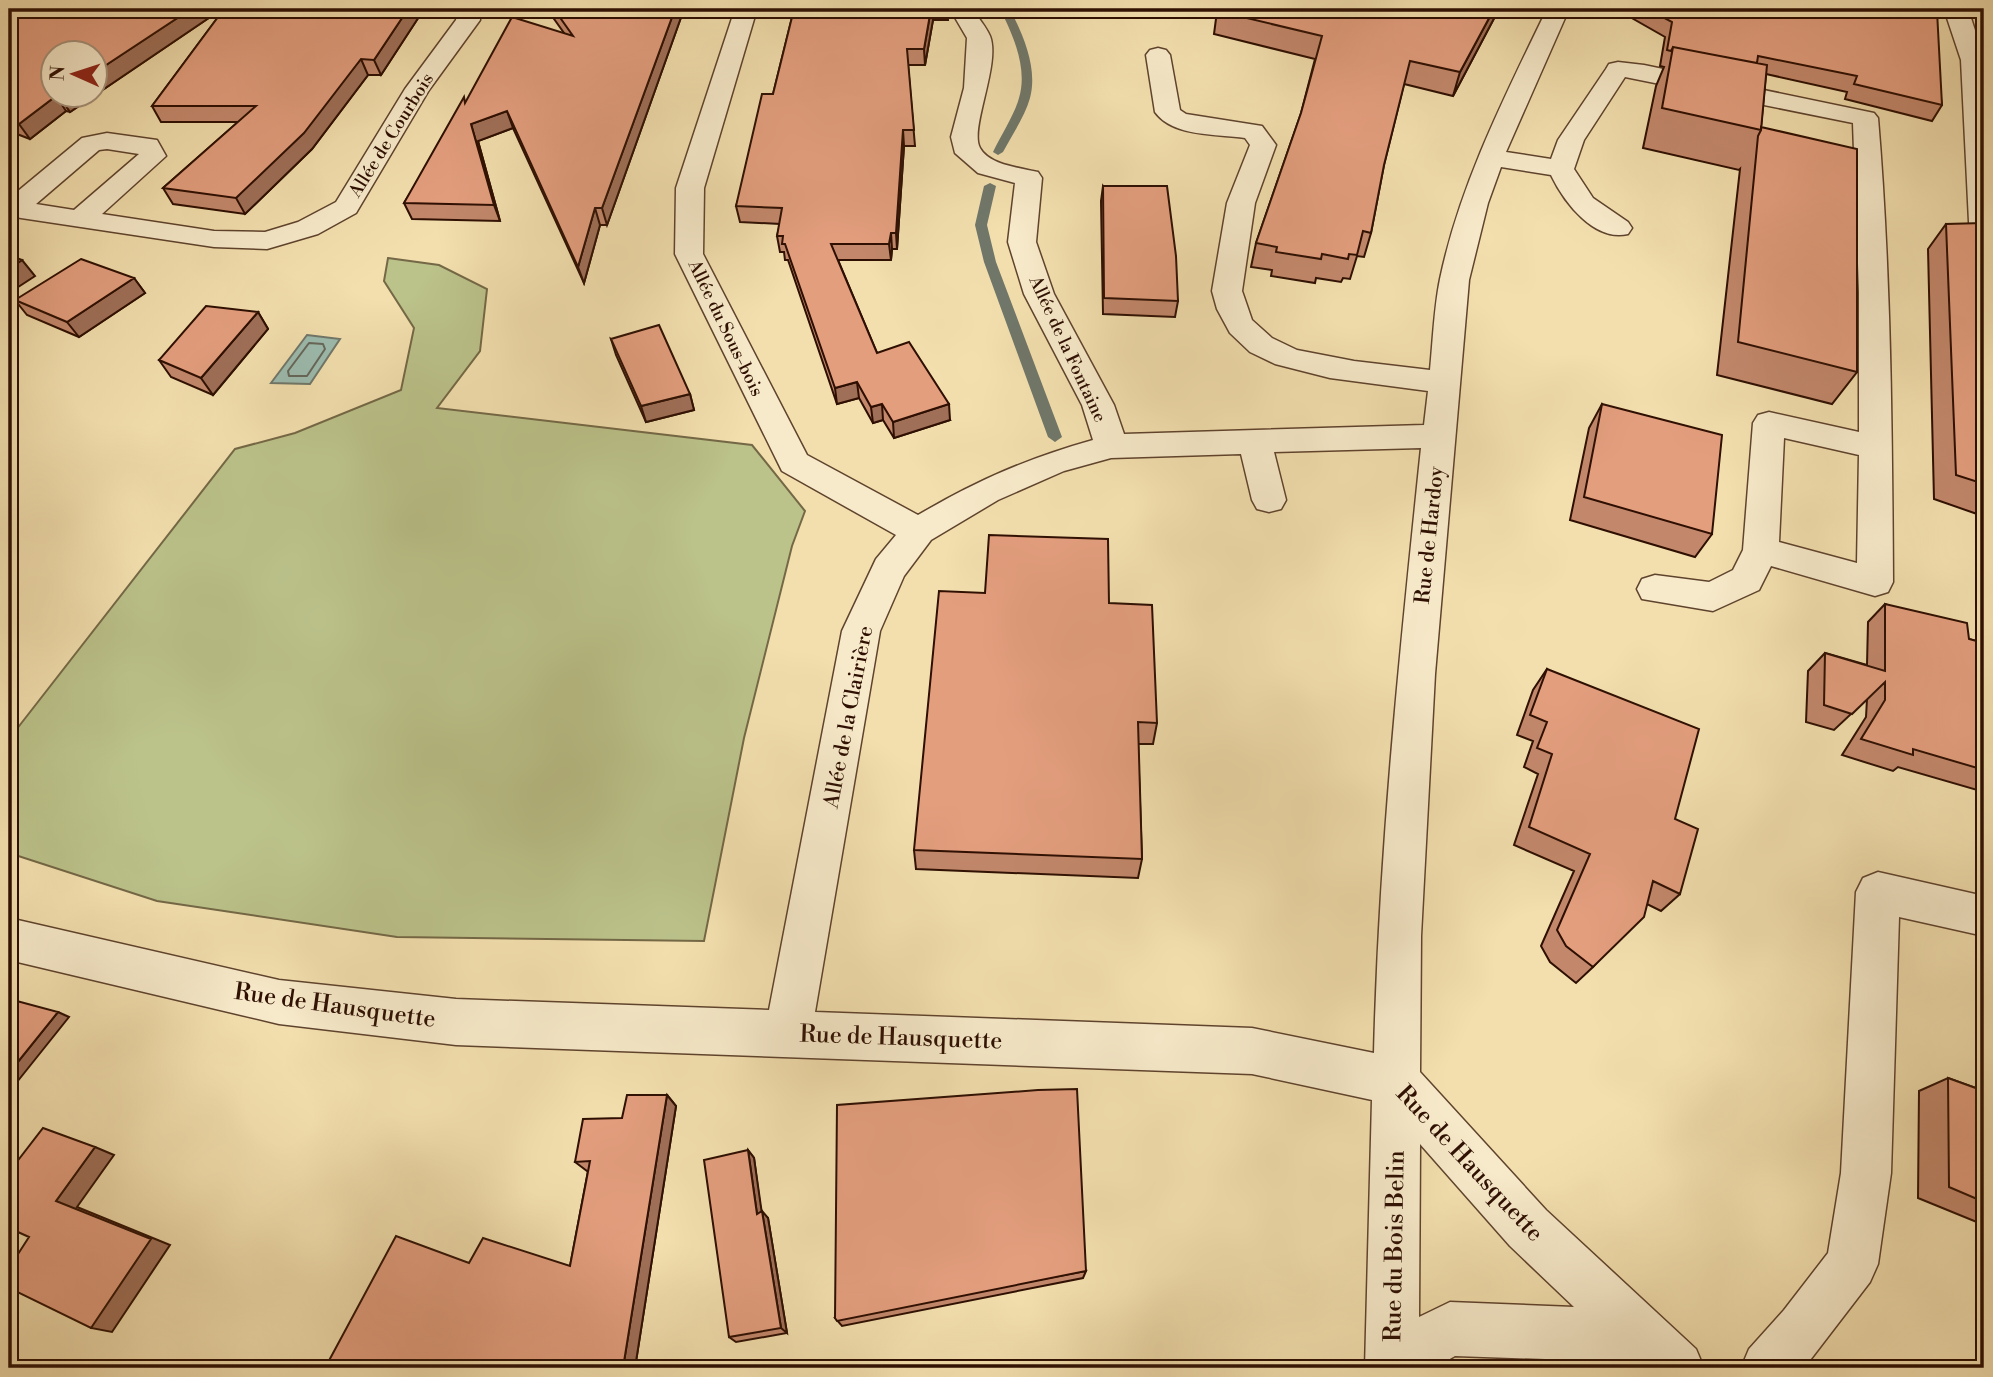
<svg xmlns="http://www.w3.org/2000/svg" width="1993" height="1377" viewBox="0 0 1993 1377" font-family="'Libre Bodoni',serif">
<rect width="100%" height="100%" fill="#f3dfae"/>
<filter id="stains"><feTurbulence type="fractalNoise" baseFrequency=".00286" numOctaves="4"/><feColorMatrix values="0 0 0 0 .2 0 0 0 0 .09 0 0 0 0 .02 0 0 0 .5 -.17"/></filter>
<radialGradient id="worn" r=".72"><stop offset=".6" stop-color="#630" stop-opacity="0"/><stop offset="1" stop-color="#630" stop-opacity=".3"/></radialGradient>
<!-- green -->
<path fill="#bbc28a" stroke="#746846" stroke-width="2" d="M388,258L439,265L487,289L480,351L437,408L752,445L805,511L792,546L744,738L704,941L397,937L157,901L9,853V739L235,449L295,433L401,390L414,328L384,281Z"/>
<!-- water -->
<path fill="#9cbcb0" stroke="#70776a" stroke-width="2" d="M307,335L340,339L310,384L271,383Z"/>
<g fill="none" stroke-linecap="round" stroke-linejoin="round">
<!-- shore -->
<path stroke="#656659" stroke-width="2" d="M309,343L323,344L325,349L307,376H289L288,371Z"/>
<!-- stream -->
<path fill="#70776a" fill-rule="evenodd" d="M1000,9H1010C1023,35 1038,68 1030,98C1025,116 1012,135 1003,152L998,155L993,152C1001,135 1014,116 1019,98C1028,68 1013,35 1000,9Z
M990,183L996,186L987,225L996,262L1062,437L1055,442L1048,437L984,262L975,225L984,186Z"/>
<!-- minor casing -->
<g stroke="#5f432d" stroke-width="3">
<path id="minor" d="M458,9H480V20L429,90L356,213L318,234L267,249L214,247L21,218L11,216C7,209 8,202 12,196L82,138L107,133L157,140L166,156L102,214L214,231L265,232L298,222L336,202L405,89L456,20ZM107,149L139,154L74,210L36,204L99,150Z
M735,9H757L704,188L703,254L807,455L918,515C978,480 1026,459 1093,440L1082,405L1024,294L1008,242L1015,183L978,173L955,153L951,137L964,88L967,38L950,9H972C978,17 986,27 990,36C1001,64 969,129 980,148C989,165 1021,168 1038,172L1042,178L1036,242L1054,294L1114,405L1124,434L1424,425L1428,391L1330,378L1275,364L1250,352L1230,333L1217,309L1212,291L1227,203L1250,145L1245,138C1217,134 1173,137 1155,112L1146,55L1150,50L1158,48L1166,50L1170,55L1180,110L1186,114L1262,126L1276,145L1255,203L1242,291L1252,320L1272,338L1297,350L1354,361L1430,370C1433,340 1434,308 1440,279C1460,184 1505,96 1547,9H1569L1506,152L1551,159L1558,140L1606,69L1609,64L1618,62L1644,65L1874,113L1878,118C1891,273 1892,427 1893,582L1888,592L1875,596L1771,566L1759,590L1713,611L1642,599L1637,589L1642,579L1655,575L1709,582L1733,570L1743,550L1753,423L1758,415L1769,412L1859,432V292L1853,123L1625,77L1584,140L1574,169L1593,198L1628,222L1632,228L1628,234C1594,242 1564,202 1551,175L1501,167L1488,203L1469,280L1435,674L1421,936L1420,1072L1546,1210L1696,1349L1704,1368H1638L1632,1362L1455,1356L1434,1368H1365L1372,1100L1252,1074L456,1045L279,1024L9,960V918L279,980L456,999L769,1010L842,631L876,559L896,535L782,471L675,254L676,188ZM1784,438L1859,455L1857,563L1779,542ZM1421,448C1400,649 1379,851 1374,1053L1252,1028L815,1012L880,631L904,576L931,540L998,500L1064,471L1111,458L1241,454L1252,500L1257,509L1269,512L1281,509L1286,500L1274,452ZM1420,1144L1510,1246L1574,1307L1450,1302L1419,1317Z
M1942,9H1964L1971,18L1984,58V250L1974,248L1970,242L1961,60L1947,18Z
M1878,872L1984,896V936L1899,917L1891,1173L1878,1264L1870,1282L1804,1368H1741L1749,1349L1784,1310L1828,1253L1841,1173L1856,892L1863,878Z"/>
</g>
<!-- minor -->
<use href="#minor" fill="#f7eaca" fill-rule="evenodd"/>
</g>
<!-- wall -->
<path fill="#c3886c" stroke="#2e0f02" stroke-width="2" d="M9,9H222L70,112L66,111L30,139L9,131Z
M224,9H424L381,75H368L312,149L245,214L173,204L163,188L238,122H161L152,106Z
M547,9H684L607,225H600L584,283L513,128L478,141L500,221L412,219L404,203L466,103L564,33Z
M794,9H947L948,20H933L925,65H908L915,146H904L897,249H892L891,260H838L877,353L950,420L894,438L883,420L873,423L859,398L837,404L788,260H785L784,252H780L777,236L780,224L740,222L736,206L773,94Z
M1499,9L1453,96L1404,84L1384,165L1371,233L1364,257L1357,256L1350,279L1343,278L1341,282L1316,278L1315,283L1271,276L1272,270L1251,267L1256,243L1301,113L1315,59L1214,34L1217,11Z
M1616,9H1928L1942,105L1932,121L1845,99L1847,92L1766,74L1761,127L1857,372L1832,404L1717,375L1740,169L1739,170L1643,148L1656,86L1664,67L1660,66L1665,37Z
M1103,186L1178,301L1175,317L1103,314L1101,201Z
M1946,224L1984,239V511L1980,515L1934,499L1928,249Z
M134,278L145,293L79,337L27,315L15,300Z
M258,312L268,329L213,395L171,377L159,360Z
M611,339L690,394L694,410L646,422L616,355Z
M1602,404L1712,534L1695,557L1570,520L1589,428Z
M1109,603L1157,723L1153,744H1138L1142,859L1138,878L916,869L914,850Z
M1885,604L1969,639L1984,643V792L1898,767L1893,771L1842,755L1866,717L1867,699L1834,730L1806,722L1808,671L1825,653L1867,665L1868,622Z
M1547,669L1675,819L1680,894L1661,911L1647,904L1593,967L1576,983L1550,962L1541,946L1574,871L1514,845L1538,774L1524,767L1533,741L1517,735L1533,690Z
M1948,1078L1984,1091V1225L1918,1198L1919,1091Z
M667,1095L676,1106L635,1368H325L469,1263L570,1266L588,1171H587L575,1162L622,1118Z
M748,1150L754,1158L761,1212L768,1218L787,1333L736,1342L729,1337Z
M1086,1271L1083,1278L842,1326L835,1318Z"/>
<!-- shaded-wall -->
<path fill="#9f6f58" stroke="#2e0f02" stroke-width="2" d="M191,9H222L70,112L59,96L62,94H94V73Z
M408,9H424L381,75L374,60Z
M675,9H684L607,225L602,208Z
M931,9L933,20L925,65L924,49Z
M1494,9H1499L1453,96L1460,72Z
M361,59L368,75L312,149L245,214L236,198Z
M56,96L66,111L30,139L19,124Z
M507,111L513,128L478,141L500,221L494,205L471,124Z
M903,130L904,146L897,249L896,233Z
M595,208L600,225L584,283L578,267Z
M891,233L892,249L891,260L889,244Z
M22,260L35,276L9,293V269Z
M134,278L145,293L79,337L67,322Z
M258,312L268,329L213,395L201,378Z
M857,382L859,398L837,404L835,388Z
M690,394L694,410L646,422L641,406Z
M882,404L883,420L873,423L871,407Z
M949,404L950,420L894,438L893,422Z
M58,1012L69,1017L9,1092V1073Z
M667,1095L676,1106L635,1368H623Z
M95,1147L114,1155L77,1207L170,1245L112,1332L91,1328L56,1201Z
M748,1150L754,1158L763,1221L757,1214Z
M762,1211L768,1218L787,1333L781,1328Z"/>
<!-- building -->
<path fill="#e39e7e" stroke="#2e0f02" stroke-width="2" d="M9,9H191L94,73V52H52V94H62L59,96H56L19,124L9,120Z
M224,9H408L374,60L361,59L304,133L236,198L163,188L256,106H152Z
M554,9H675L602,208H595L578,267L507,111L471,124L494,205L404,203L464,97L465,103L512,17L573,36Z
M794,9H931L924,49H907L914,130H903L896,233H891L889,244H831L877,353L909,342L949,404L893,422L882,404L871,407L857,382L835,388L785,244H782L783,236H777L782,208L736,206L762,94H773Z
M1219,9H1494L1460,72L1410,61L1384,165L1371,233L1363,231L1357,255L1349,254L1348,259L1322,254L1321,259L1276,252L1277,247L1256,243L1301,113L1322,36L1217,11Z
M1648,9H1928L1937,11L1942,105L1854,84L1857,76L1758,56L1757,63L1673,47L1671,51L1667,50L1672,22Z
M1673,47L1767,65L1761,130L1662,108Z
M1761,127L1857,149V372L1738,342L1758,136L1761,130Z
M1103,186H1167L1176,256L1178,301L1104,298Z
M1983,223L1984,239V484L1956,475L1946,224Z
M9,255L22,260L9,269Z
M81,259L134,278L67,322L15,300Z
M206,306L258,312L201,378L159,360Z
M659,325L690,394L641,406L611,339Z
M1602,404L1722,435L1712,534L1584,497Z
M989,535L1108,539L1109,603L1152,605L1157,723L1138,722L1142,859L914,850L939,591L985,593Z
M1885,604L1967,623L1969,639L1984,643V770L1913,749V755L1861,739L1885,700V682L1852,714L1824,705L1825,653L1885,671Z
M1547,669L1699,729L1675,819L1698,829L1680,894L1653,881L1644,917L1593,967L1566,946L1557,930L1590,854L1529,827L1552,754L1537,748L1547,722L1530,715Z
M13,1000L58,1012L9,1073V1007Z
M1948,1078L1984,1091V1202L1949,1187Z
M1077,1089L1086,1271L837,1321L835,1318L837,1105L1038,1090Z
M627,1095H667L623,1368H325L396,1236L469,1263L483,1238L570,1266L590,1161L575,1162L583,1119L622,1118Z
M43,1128L95,1147L56,1201L151,1239L91,1328L9,1288V1268L29,1237L9,1228V1172Z
M748,1150L757,1214L762,1211L781,1328L729,1337L704,1160Z"/>
<g text-anchor="middle" stroke-width="5" stroke-linejoin="round" paint-order="stroke">
<!-- far-street labels -->
<g font-size="18" fill="#2e0f02" stroke="#f7eaca">
<text transform="translate(391 135) rotate(-58)" y="6">Allée de Courbois</text>
<text transform="translate(726 328) rotate(64)" y="6">Allée du Sous-bois</text>
<text transform="translate(1068 349) rotate(65)" y="6">Allée de la Fontaine</text>
</g>
<!-- street labels -->
<g font-size="21" fill="#2e0f02" stroke="#f7eaca">
<text transform="translate(1429 535) rotate(-84)" y="7">Rue de Hardoy</text>
<text transform="translate(848 717) rotate(-79)" y="7">Allée de la Clairière</text>
</g>
<!-- near-street labels -->
<g font-size="24" fill="#2e0f02" stroke="#f7eaca">
<text transform="translate(335 1005) rotate(8)" y="8">Rue de Hausquette</text>
<text transform="translate(901 1037) rotate(2)" y="8">Rue de Hausquette</text>
<text transform="translate(1470 1163) rotate(47)" y="8">Rue de Hausquette</text>
<text transform="translate(1394 1246) rotate(-89)" y="8">Rue du Bois Belin</text>
</g>
</g>
<!-- margin -->
<rect width="1993" height="1377" fill="none" stroke="#f3dfae" stroke-width="35"/>
<rect x="10" y="10" width="1972" height="1356" fill="none" stroke="#2e0f02" stroke-width="3.5"/>
<rect x="18" y="18" width="1958" height="1342" fill="none" stroke="#2e0f02" stroke-width="2"/>
<!-- north arrow -->
<g transform="translate(74 74) rotate(273)"><circle r="33" fill="#f7eaca" stroke="#a7927a" stroke-width="2"/>
<path d="M0-5L12 26L0 18L-12 26Z" fill="#8f2418"/>
<text y="-10" font-size="19" font-weight="bold" text-anchor="middle" fill="#2e0f02">N</text>
</g>
<rect width="100%" height="100%" filter="url(#stains)"/>
<rect width="100%" height="100%" fill="url(#worn)"/>
</svg>
